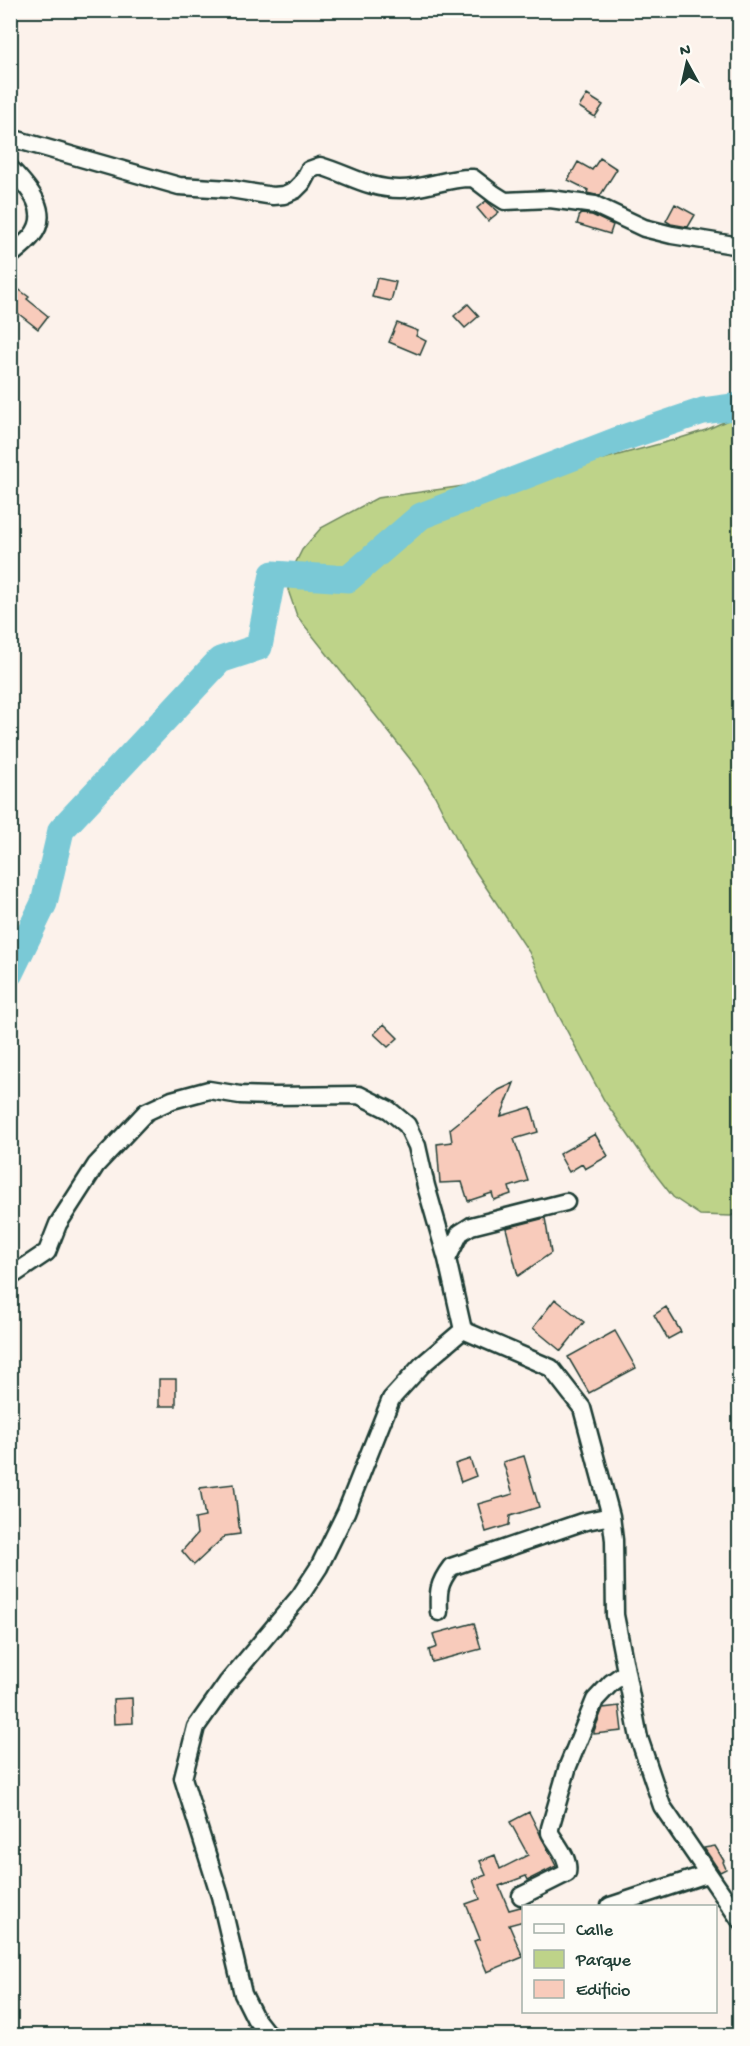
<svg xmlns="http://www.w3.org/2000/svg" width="750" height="2046" viewBox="0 0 750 2046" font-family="'Gochi Hand',sans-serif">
<rect width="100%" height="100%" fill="#fcf2eb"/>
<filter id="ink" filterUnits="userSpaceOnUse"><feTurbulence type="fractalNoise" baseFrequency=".0167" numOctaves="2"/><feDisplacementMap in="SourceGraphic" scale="12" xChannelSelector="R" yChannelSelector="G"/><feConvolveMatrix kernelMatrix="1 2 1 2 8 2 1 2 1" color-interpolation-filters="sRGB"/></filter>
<g filter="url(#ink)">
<!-- green -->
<path fill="#bed389" stroke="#6e885e" stroke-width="1.5" d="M739,415L740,1210L731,1216L700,1215L673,1197L656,1175L604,1100L552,1003L529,952L466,857L435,796L418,769L297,616L288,590L289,576L302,550L321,528L377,498L544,475L674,440L706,430Z"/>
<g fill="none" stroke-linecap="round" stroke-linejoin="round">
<!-- river -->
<path stroke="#7ac9d6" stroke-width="27" d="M10,973L44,903L61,830L220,660L259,647L273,574L348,579L421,516L623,438L703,411L740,406"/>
</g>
<!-- building -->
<path fill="#f8cbbb" stroke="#1f3d34" stroke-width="1.5" d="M587,95L603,105L595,117L579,107Z
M600,158L617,169L600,196L587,193L588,190L568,180L578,162L592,170Z
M486,201L499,212L488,221L477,208Z
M675,204L695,215L688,227L671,224L666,221Z
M580,214L592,215L613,225L610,234L577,224Z
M377,278L396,282L391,301L372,297Z
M10,283L29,297L27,299L48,316L38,329L10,307Z
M468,304L479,316L465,328L454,316Z
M397,323L418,331L416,336L426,341L420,355L389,342Z
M384,1024L398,1038L388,1047L374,1034Z
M514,1083L501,1116L531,1107L538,1132L514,1139L528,1181L509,1187L511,1194L494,1200L492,1193L468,1201L462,1182L440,1183L437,1144L452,1142L450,1129L499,1090Z
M595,1134L608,1156L585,1169L582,1164L569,1172L559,1154Z
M545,1218L551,1253L518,1276L506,1228Z
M555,1299L584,1322L561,1351L533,1328Z
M666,1307L681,1332L668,1339L654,1315Z
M615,1331L636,1368L589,1393L568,1357Z
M159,1379H176V1406H159Z
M524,1456L539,1507L510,1516L509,1525L486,1532L478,1504L513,1494L503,1462Z
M470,1459L476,1476L461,1482L455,1464Z
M234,1484L240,1534L225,1536L194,1565L182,1551L197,1534L195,1519L205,1517L200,1488Z
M474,1623L481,1649L432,1662L429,1650L437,1647L433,1634Z
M132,1698L133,1723L114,1724L113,1699Z
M619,1706L622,1731L594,1734V1731L603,1708Z
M529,1812L556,1866L528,1880L526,1876L499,1886L509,1910L524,1906V1921L509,1925L523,1957L487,1972L474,1941L480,1939L466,1904L480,1899L473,1880L486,1875L480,1861L495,1855L500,1869L528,1855L510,1822Z
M715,1846L724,1861L723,1862L726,1869L720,1872L704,1848Z"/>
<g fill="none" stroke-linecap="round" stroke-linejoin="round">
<!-- minor casing -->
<g stroke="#1f3d34" stroke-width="21">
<path id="minor" d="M10,142L18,140L179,186L230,189L273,196L284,195L295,190L302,183L309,170L320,166C348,174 368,189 400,189C425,189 448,177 473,178L494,194L505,201L550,199L595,205L644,228L672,235L740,246
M10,168C27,186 53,212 31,237C25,244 17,250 10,256
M447,1259L460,1233L471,1226L566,1202
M10,1277L47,1252L58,1224L96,1165L146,1112L172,1100L209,1090L240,1095L273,1096L359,1095L389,1110L407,1125L417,1146L426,1186L447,1259L463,1330L551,1368L582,1408L611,1516L614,1540L615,1615L639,1738L662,1806L740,1920
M439,1612C438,1592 438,1584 451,1567L582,1522L611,1516
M521,1896L567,1873C570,1859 557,1845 550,1833V1828L568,1766L595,1700L611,1683L626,1672
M610,1906L707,1874
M269,2036L255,2018L243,1994L220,1896L183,1778L196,1727L227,1683L300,1596L319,1567L346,1512L391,1399L422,1365L463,1330"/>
</g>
<!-- minor -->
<use href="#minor" stroke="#fdfcf7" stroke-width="16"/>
</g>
</g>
<!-- margin -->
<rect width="750" height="2046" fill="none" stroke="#fdfcf7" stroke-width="36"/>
<rect x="18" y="18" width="714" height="2010" fill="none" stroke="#1f3d34" stroke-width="2" filter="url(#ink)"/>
<!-- legend -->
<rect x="522" y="1905" width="195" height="108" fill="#fdfcf7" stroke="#a4b0a9" stroke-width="1.5"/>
<rect x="534" y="1924" width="30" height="9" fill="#fdfcf7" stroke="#a4b0a9" stroke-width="1.5"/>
<text x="576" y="1935" font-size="18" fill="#1f3d34">Calle</text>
<rect x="534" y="1950" width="30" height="18" fill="#bed389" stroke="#a4b0a9" stroke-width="1.5"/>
<text x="576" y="1965" font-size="18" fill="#1f3d34">Parque</text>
<rect x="534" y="1980" width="30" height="18" fill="#f8cbbb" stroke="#a4b0a9" stroke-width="1.5"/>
<text x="576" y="1995" font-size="18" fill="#1f3d34">Edificio</text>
<!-- north arrow -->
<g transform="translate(687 63) rotate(352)" stroke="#fdfcf7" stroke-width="4.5" paint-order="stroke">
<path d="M0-4.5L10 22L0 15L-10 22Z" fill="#1f3d34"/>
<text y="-9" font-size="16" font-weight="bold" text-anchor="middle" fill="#1f3d34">N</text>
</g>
</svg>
